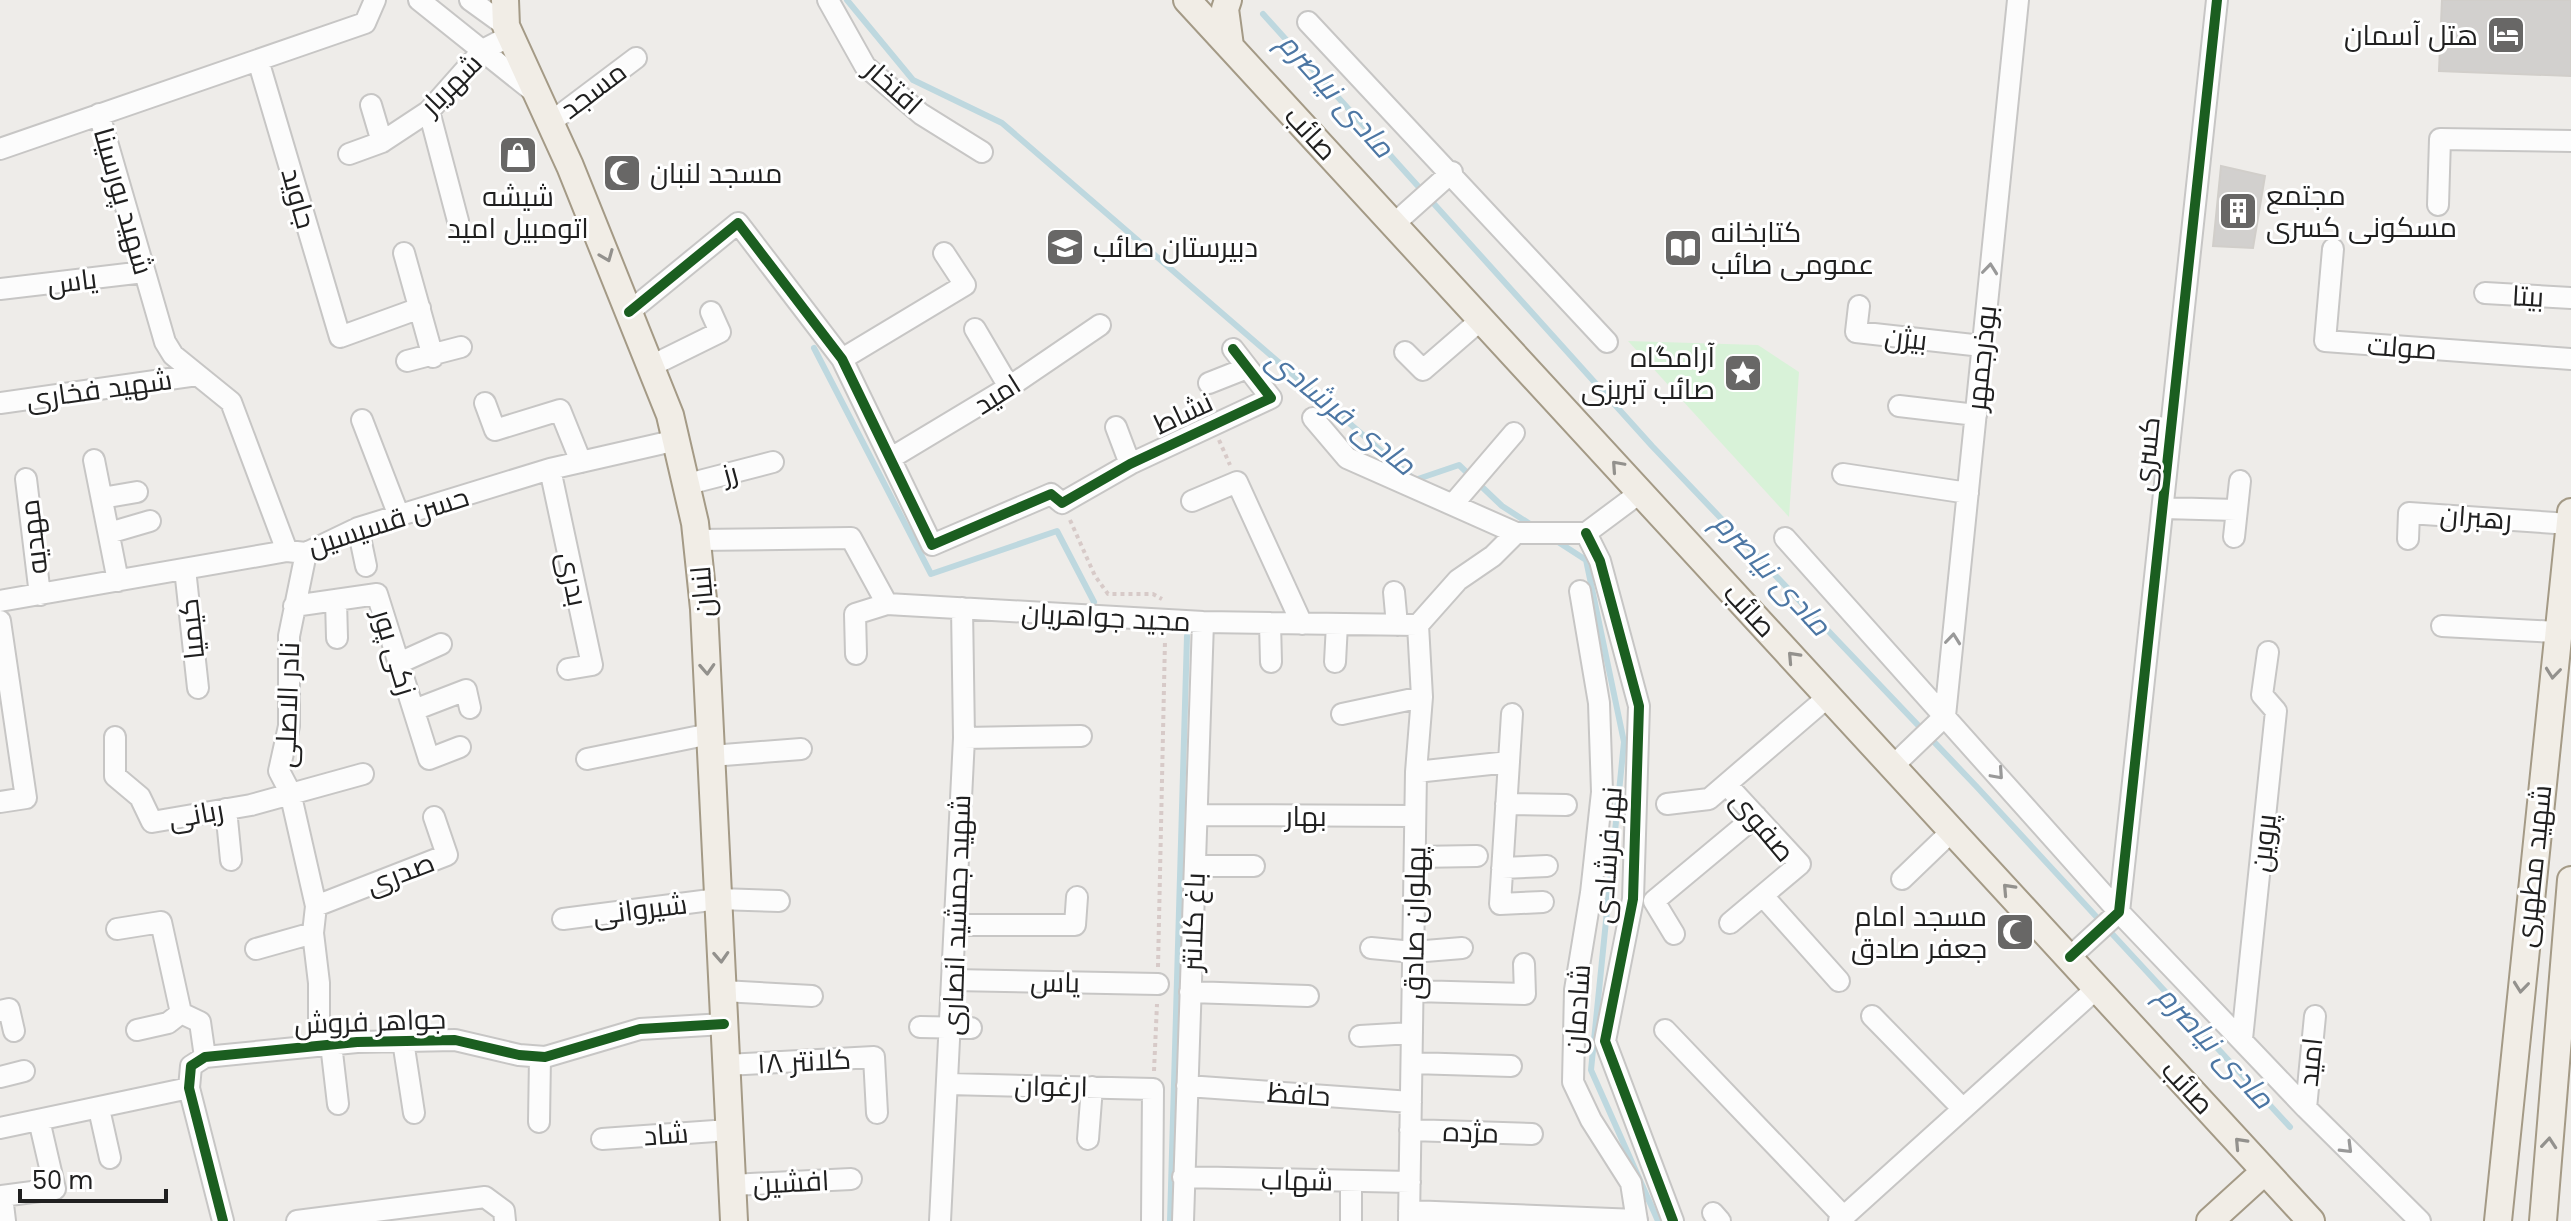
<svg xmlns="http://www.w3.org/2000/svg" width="2571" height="1221" viewBox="0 0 2571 1221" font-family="Poppins,Cairo,sans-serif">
<rect width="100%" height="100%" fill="#eeece9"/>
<!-- park -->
<path fill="#d8f2d8" d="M1628,341L1758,345L1799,372L1789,517Z"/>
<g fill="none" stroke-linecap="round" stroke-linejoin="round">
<!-- stream -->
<path stroke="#bed8df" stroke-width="6" d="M847,0L913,80L1002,123L1415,480L1459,465L1502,506L1533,526
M1263,14L1652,446L1976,786L2290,1127
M814,348L931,574L1057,531L1094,602
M1552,538L1586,560L1624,742L1591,1070L1658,1221
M1170,1221L1187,636"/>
</g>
<!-- building -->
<path fill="#d2d0ce" stroke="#d1ceca" stroke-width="2" d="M2442,0H2571V76L2439,71Z
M2221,166L2265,176L2253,248L2213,246Z"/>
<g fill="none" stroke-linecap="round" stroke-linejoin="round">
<!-- minor casing -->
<g stroke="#c7c6c5" stroke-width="24">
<path id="minor" d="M419,0L534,92
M470,0L506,26
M828,0L865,66L921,114L982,152
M1308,22L1607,342
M258,60L340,337L420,308
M371,105L382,142
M429,111L458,221
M99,114L165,342L173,355L231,402L287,551
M551,122L636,58
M0,149L365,23L375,0
M349,154L382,142L429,111L483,50L510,36
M2438,205L2440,139L2571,141
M1395,223L1452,172
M2333,249L2325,341L2571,359
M404,253L433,357
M0,289L144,272
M2485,293L2571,298
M1859,306L1856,332L1982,346
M629,312L738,223L842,359L932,545L1051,494L1062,503L1130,464L1271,398L1233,349
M975,329L1009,387
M1405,352L1423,370L1483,318
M842,359L965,285L944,253
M407,361L461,347
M651,366L720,332L711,312
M1209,383L1247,368
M0,403L197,375
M485,403L495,430L560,410L581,462
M1899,406L1976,415
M1313,418L1347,458L1516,533H1586
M362,420L399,516
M1116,427L1130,464
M891,458L1009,387L1100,325
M94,460L118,581
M550,469L592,665L568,669
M1843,474L1968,493
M26,479L40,595
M688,484L773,462
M102,498L137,492
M1192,501L1237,482L1302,624
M1454,503L1514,433
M2164,508L2236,510
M358,528L366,566
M109,533L150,521
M1586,533L1600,561L1639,706L1633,899L1605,1041L1673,1221
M1586,533L1641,492
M2234,537L2240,481
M1785,538L2119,912L2306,1108L2420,1221
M2408,539L2409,513L2570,524
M697,540L851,538L887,604L1203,622L1418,625L1458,580L1493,556L1516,533
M306,553L289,636V726L279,771L290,792L316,906L313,933L319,983V1045
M185,569L198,688
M1580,591L1599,703L1602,792L1591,893L1575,990L1573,1082L1591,1120L1631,1183L1637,1221
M1394,592L1397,625
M336,600L337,638
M0,601L287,551L306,553L358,528L550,469L677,440
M294,606L377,594L429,759L460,747
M0,621L26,798L0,802
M1270,623L1271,662
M2442,626L2557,632
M856,654L855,614L887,604
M1335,662L1337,624
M399,663L441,644
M414,710L466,690L470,708
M1342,714L1422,697
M1512,714L1500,904L1543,902
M1945,716L2018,0
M115,737V776L140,797L152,822L251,805L363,774
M964,738L1081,736
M711,756L801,749
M587,759L710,734
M1894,765L1945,716
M1416,772L1509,762
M1727,785L1800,864L1730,923
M1506,804L1566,805
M1667,804L1709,799L1829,696
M226,809L231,860
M1197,815L1415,816
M1415,857L1477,856
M1196,866H1254
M1502,868L1547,866
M1902,879L1953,830
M1763,896L1839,981
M316,906L447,855L434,817
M563,919L718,899L779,901
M956,925H1075L1077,897
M117,929L161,922L181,1013L200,1022L205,1057
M1674,934L1654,901L1756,816
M1371,948L1413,952L1462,948
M256,949L313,933
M2070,957L2119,912L2217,0
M953,980L1158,984
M723,991L812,996
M1413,991L1525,994L1524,964
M1190,992L1308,996
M0,1011L9,1009L14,1031
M1872,1016L1963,1109
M920,1027L971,1028
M137,1030L168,1023L181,1013
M1665,1030L1844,1217
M1360,1036L1412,1033
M2242,1039L2276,711L2262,695L2268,652
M403,1041L414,1113
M331,1044L338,1104
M1412,1063L1511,1066
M726,1065L874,1057L877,1113
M0,1077L24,1071
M948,1084L1153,1089L1152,1221
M1187,1086L1411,1102
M2306,1108L2315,1016
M99,1109L110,1158
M539,1122L540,1057
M0,1128C64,1115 125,1101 189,1088
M1410,1130L1532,1134
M602,1139L729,1130
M1088,1139L1092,1087
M1183,1177L1410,1182
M732,1185L851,1179
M1409,1211L1637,1220
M1713,1213L1720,1221
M5,1221L2,1196L55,1189L39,1120
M223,1221L189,1088L191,1066L205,1057L357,1042L455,1040L519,1055L545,1057L640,1029L724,1024
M297,1221L485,1197L504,1211L505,1221
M940,1221L964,738L962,608
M1183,1221L1203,622
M1351,1221V1181
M1409,1221L1416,772L1422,697L1418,625
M1839,1221L2097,988"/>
</g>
<!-- major casing -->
<g stroke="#a49a86" stroke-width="30">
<path id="major" d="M505,0L506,26L570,166L670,415L695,523L704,609L734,1221
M1187,0L2311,1221
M1228,0L1225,9L1230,46
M2210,1221L2265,1171
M2498,1221L2571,512
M2543,1221L2571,880"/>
</g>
<!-- path -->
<path stroke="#d7cac8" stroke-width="4" stroke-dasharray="4 4" stroke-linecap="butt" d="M1219,440L1230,465
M1070,520L1095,576L1108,594H1153L1162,599
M1158,967L1165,640
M1154,1071L1157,1004"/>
<!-- minor -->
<use href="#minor" stroke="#fcfcfc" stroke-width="20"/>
<!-- major -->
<use href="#major" stroke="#f1ede6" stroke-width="26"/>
<!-- cycleway casing -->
<g stroke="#fff" stroke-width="15">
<path id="cycleway" d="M629,312L738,223L842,359L932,545L1051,494L1062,503L1130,464L1271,398L1233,349
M1586,533L1600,561L1639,706L1633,899L1605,1041L1673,1221
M2070,957L2119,912L2217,0
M223,1221L189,1088L191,1066L205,1057L357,1042L455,1040L519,1055L545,1057L640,1029L724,1024"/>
</g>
<!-- cycleway -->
<use href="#cycleway" stroke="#1b5e20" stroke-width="10"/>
</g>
<!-- one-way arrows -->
<defs><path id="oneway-chevron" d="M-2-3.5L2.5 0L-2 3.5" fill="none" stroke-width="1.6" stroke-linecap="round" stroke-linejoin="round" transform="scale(2)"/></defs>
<g stroke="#93918d">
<use href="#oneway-chevron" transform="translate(607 256) rotate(68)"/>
<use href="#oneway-chevron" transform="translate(1617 466) rotate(-132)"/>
<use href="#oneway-chevron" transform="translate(1793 657) rotate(-133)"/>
<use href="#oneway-chevron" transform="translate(707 669) rotate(87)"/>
<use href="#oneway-chevron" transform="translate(2553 673) rotate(96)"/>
<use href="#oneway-chevron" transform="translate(2008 889) rotate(-133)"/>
<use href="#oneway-chevron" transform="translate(721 957) rotate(87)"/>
<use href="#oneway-chevron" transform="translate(2521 987) rotate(96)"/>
<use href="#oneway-chevron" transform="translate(2240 1143) rotate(-133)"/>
<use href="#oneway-chevron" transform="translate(2549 1143) rotate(-85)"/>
</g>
<g stroke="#999">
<use href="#oneway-chevron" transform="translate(1990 269) rotate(-84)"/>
<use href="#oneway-chevron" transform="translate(1953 639) rotate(-84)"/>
<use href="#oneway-chevron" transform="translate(1998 774) rotate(48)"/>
<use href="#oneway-chevron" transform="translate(2347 1148) rotate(45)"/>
</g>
<!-- icons -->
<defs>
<g id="hotel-square" transform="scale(2)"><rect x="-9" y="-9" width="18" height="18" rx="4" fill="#686766" stroke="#fff"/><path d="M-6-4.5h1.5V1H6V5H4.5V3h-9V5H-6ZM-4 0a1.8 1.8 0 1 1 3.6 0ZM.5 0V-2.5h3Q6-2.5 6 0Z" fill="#fff"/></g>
<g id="shop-square" transform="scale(2)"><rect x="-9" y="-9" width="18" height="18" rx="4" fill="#686766" stroke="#fff"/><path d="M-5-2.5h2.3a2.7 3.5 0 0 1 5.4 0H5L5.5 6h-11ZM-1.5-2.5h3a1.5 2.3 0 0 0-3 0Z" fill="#fff"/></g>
<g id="mosque-square" transform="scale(2)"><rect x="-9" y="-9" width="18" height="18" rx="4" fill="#686766" stroke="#fff"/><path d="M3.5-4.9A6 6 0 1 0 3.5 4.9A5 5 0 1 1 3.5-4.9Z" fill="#fff"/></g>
<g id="building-square" transform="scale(2)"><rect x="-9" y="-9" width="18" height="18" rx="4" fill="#686766" stroke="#fff"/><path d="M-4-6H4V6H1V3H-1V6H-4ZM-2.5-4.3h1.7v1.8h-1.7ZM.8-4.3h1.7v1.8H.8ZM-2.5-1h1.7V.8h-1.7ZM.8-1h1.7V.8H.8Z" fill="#fff"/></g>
<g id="school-square" transform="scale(2)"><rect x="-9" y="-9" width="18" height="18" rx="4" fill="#686766" stroke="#fff"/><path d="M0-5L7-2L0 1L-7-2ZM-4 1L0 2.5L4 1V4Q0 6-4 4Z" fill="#fff"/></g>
<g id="library-square" transform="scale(2)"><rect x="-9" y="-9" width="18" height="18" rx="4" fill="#686766" stroke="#fff"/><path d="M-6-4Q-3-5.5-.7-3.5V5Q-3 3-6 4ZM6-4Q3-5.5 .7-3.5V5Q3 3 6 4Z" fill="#fff"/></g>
<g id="sight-square" transform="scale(2)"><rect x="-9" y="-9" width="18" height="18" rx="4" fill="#686766" stroke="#fff"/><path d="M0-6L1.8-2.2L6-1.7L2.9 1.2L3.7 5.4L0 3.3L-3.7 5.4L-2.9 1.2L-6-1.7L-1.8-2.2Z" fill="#fff"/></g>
</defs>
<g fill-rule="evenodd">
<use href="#hotel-square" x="2506" y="35"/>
<use href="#shop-square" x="518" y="155"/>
<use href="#mosque-square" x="622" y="173"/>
<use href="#building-square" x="2238" y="211"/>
<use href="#school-square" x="1065" y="247"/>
<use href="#library-square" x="1683" y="248"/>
<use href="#sight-square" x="1743" y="373"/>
<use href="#mosque-square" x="2015" y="932"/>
</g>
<g text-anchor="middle" stroke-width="6" stroke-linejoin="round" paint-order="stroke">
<!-- poi labels -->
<g font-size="28" fill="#202020" stroke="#fff" text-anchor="start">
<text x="2478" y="45" text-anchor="end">هتل آسمان</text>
<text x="650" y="183">مسجد لنبان</text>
<text x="2266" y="205">مجتمع<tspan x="2266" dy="32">مسکونی کسری</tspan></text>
<text x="518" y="206" text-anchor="middle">شیشه<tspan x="518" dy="32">اتومبیل امید</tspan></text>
<text x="1711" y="242">کتابخانه<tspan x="1711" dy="32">عمومی صائب</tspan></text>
<text x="1093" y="257">دبیرستان صائب</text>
<text x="1715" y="367" text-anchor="end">آرامگاه<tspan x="1715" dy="32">صائب تبریزی</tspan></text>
<text x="1987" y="926" text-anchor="end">مسجد امام<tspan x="1987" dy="32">جعفر صادق</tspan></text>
</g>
<!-- street labels -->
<g font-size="28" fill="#202020" stroke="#fff">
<text transform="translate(451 84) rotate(-45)" y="10">شهریار</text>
<text transform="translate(894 87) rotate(42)" y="10">افتخار</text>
<text transform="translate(593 90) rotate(-37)" y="10">مسجد</text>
<text transform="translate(1311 133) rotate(47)" y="10">صائب</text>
<text transform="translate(299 198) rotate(74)" y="10">جاوید</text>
<text transform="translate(124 201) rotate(74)" y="10">شهید پورسینا</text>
<text transform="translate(72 281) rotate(-7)" y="10">یاس</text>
<text transform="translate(2528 296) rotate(3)" y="10">بیتا</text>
<text transform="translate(1906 338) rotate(6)" y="10">بیژن</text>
<text transform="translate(2402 347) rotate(4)" y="10">صولت</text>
<text transform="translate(1981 358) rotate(-84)" y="10">بوذرجمهر</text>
<text transform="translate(99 389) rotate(-8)" y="10">شهید فخاری</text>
<text transform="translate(997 394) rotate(-32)" y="10">امید</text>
<text transform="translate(1183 413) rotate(-25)" y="10">نشاط</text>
<text transform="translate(2146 454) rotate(-84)" y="10">کسری</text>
<text transform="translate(730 473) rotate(-15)" y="10">رز</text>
<text transform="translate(2476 517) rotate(4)" y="10">رهبران</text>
<text transform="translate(388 521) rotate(-18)" y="10">حسن قسیسین</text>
<text transform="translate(33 537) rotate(-97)" y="10">مهدیه</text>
<text transform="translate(573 579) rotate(78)" y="10">بدری</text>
<text transform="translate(702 592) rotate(-95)" y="10">لنبان</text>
<text transform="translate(1750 610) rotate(47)" y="10">صائب</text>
<text transform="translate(1106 617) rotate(3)" y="10">مجید جواهریان</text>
<text transform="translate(191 629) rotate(-96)" y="10">کیمیا</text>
<text transform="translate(395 652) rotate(73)" y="10">زکی پور</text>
<text transform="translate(287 705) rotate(-88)" y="10">نادر الاصلی</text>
<text transform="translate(196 814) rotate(-10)" y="10">ربانی</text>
<text x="1306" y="826">بهار</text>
<text transform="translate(1763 826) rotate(50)" y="10">صفوی</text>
<text transform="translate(2263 843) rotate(-84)" y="10">پروین</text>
<text transform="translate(1607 855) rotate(-86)" y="10">نهر فرشادی</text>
<text transform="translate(2533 866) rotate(-84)" y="10">شهید مطهری</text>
<text transform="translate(400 873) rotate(-21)" y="10">صدری</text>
<text transform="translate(640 909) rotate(-7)" y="10">شیروانی</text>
<text transform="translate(956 915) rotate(-88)" y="10">شهید جمشید انصاری</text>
<text transform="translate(1193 922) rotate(-88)" y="10">باغ کلانتر</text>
<text transform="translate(1414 923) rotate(-89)" y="10">پهلوان صادق</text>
<text transform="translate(1055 982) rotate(1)" y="10">یاس</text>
<text transform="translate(1577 1009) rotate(-86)" y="10">شادمان</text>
<text transform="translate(370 1021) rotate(-2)" y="10">جواهر فروش</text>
<text transform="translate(804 1061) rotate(-3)" y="10">کلانتر ۱۸</text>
<text transform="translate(2310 1062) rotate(-84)" y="10">امید</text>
<text transform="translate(1051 1086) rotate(1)" y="10">ارغوان</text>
<text transform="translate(2188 1087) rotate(47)" y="10">صائب</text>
<text transform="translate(1299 1094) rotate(4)" y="10">حافظ</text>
<text transform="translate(1471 1132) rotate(2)" y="10">مژده</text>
<text transform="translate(666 1134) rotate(-4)" y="10">شاد</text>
<text transform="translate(1297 1180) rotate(1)" y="10">شهاب</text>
<text transform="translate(791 1182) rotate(-3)" y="10">افشین</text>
</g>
<!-- water labels -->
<g font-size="30" font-style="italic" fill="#4d77a4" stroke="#fff">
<text transform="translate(1336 95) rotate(48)" y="10">مادی نیاصرم</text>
<text transform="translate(1341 412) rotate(39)" y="10">مادی فرشادی</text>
<text transform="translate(1772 574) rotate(47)" y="10">مادی نیاصرم</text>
<text transform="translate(2215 1047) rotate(47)" y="10">مادی نیاصرم</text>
</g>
</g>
<!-- scale -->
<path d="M20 1189v12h146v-12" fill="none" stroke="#202020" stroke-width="4"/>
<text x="32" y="1189" font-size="24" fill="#202020" stroke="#ffffff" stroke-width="6" paint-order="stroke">50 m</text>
</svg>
